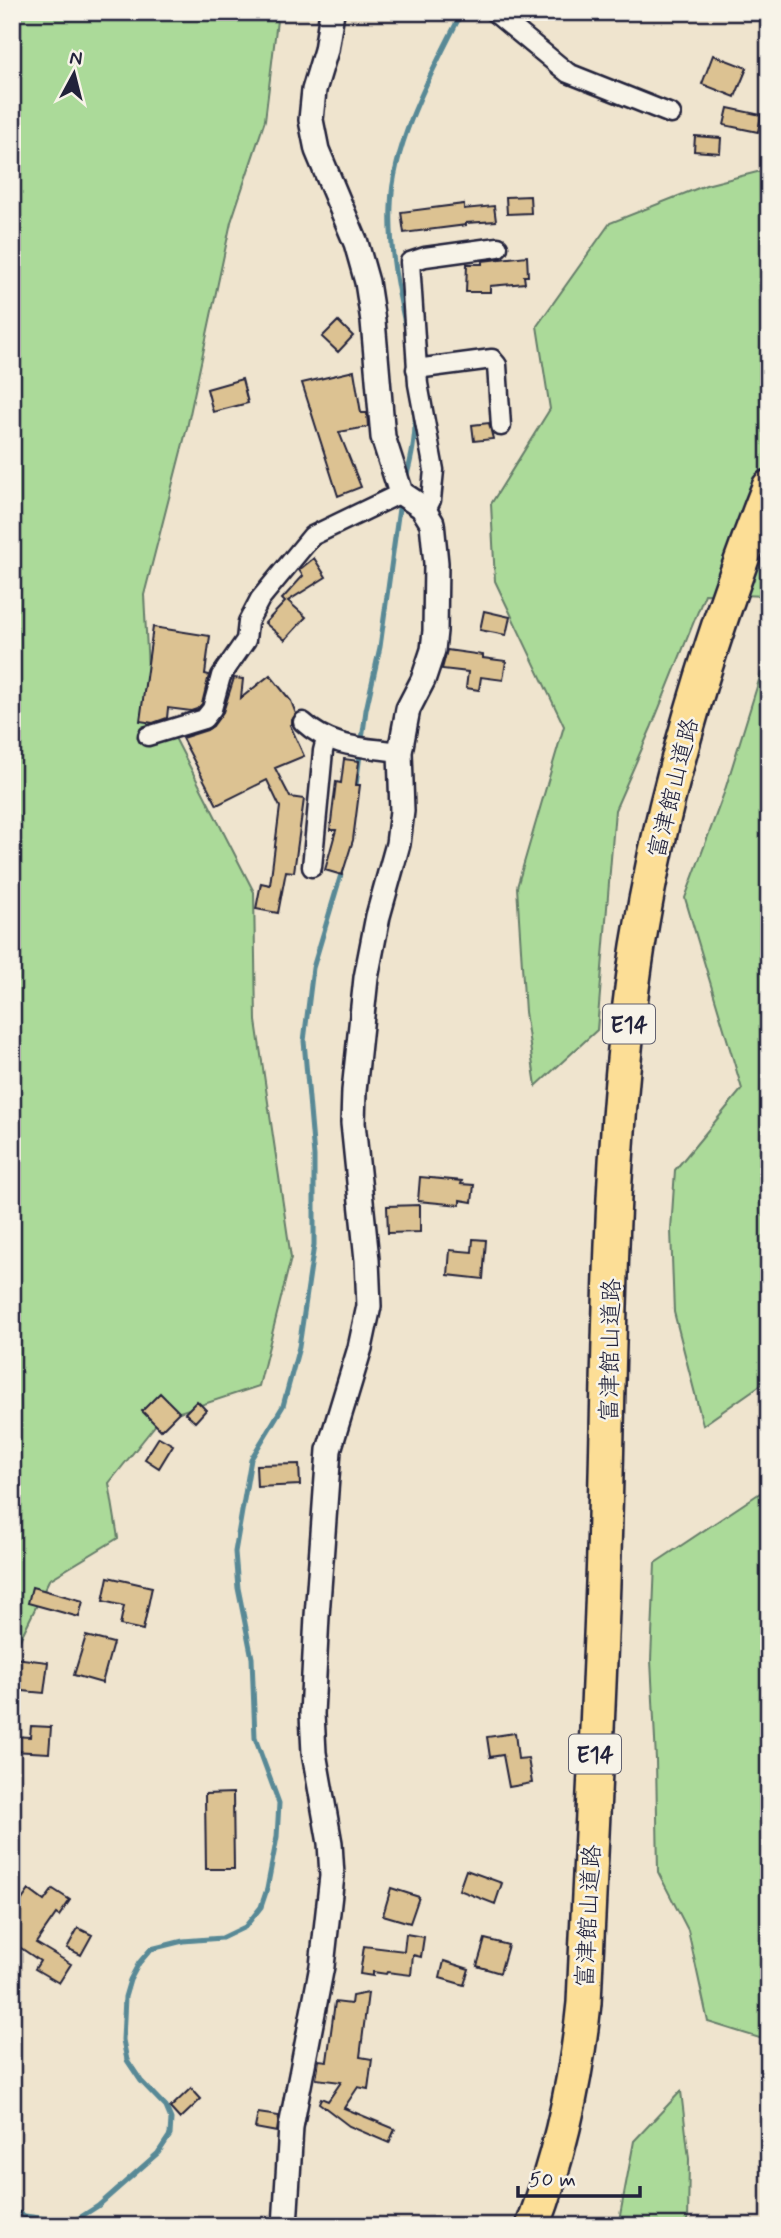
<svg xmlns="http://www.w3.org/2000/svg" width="781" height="2238" viewBox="0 0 781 2238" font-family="Mynerve,'Klee One',sans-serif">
<rect width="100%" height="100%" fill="#efe4ce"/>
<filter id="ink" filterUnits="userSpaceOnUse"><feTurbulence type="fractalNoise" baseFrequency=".0143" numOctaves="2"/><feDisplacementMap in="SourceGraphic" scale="14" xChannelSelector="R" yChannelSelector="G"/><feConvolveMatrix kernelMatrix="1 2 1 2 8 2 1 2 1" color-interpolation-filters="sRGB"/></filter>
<g filter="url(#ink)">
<!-- green -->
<path fill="#abda99" stroke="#667e6a" stroke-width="2" d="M12,12H278L265,120L231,222L187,428L144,595L149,687L254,892L256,1021L291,1258L259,1386L161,1418L109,1483L118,1538L49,1580L12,1656Z
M769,169V596L705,594L651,728L615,810L597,1030L536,1086L525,1012L517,887L564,726L495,581L491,504L550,409L537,326L610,223L706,185Z
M769,648V1379L703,1425L674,1312L671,1230L675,1170L742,1089L685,898L724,793Z
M769,1487V2041L708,2022L688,1930L658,1872L656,1760L651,1660L655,1563Z
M681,2091L689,2159L688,2224L759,2226H618L634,2141Z"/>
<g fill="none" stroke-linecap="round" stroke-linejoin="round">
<!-- stream -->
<path stroke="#588996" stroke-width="5" d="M407,333C398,291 389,249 391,206C393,141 433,70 462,12
M405,482C412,457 416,437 415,412
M355,792L366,710L380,647L400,501
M12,2210L25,2216L61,2221L76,2220L98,2206L158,2153L170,2135L171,2119L166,2107L141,2081L127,2060L123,2040L125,1997L130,1980L139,1963L151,1949L183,1941L222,1938L245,1927L261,1907L267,1889L277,1837L279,1803L255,1738L252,1658L238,1588L235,1552L251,1459L283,1406L299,1347L314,1245V1156L304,1041L313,968L342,871"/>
</g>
<!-- building -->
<path fill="#dcc292" stroke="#22223b" stroke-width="2" d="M713,55L747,68L735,97L702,84Z
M728,108L761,115L758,132L724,125Z
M695,136L721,138L720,153L694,151Z
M530,196L531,213L507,214L506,197Z
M464,204V209L494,206L496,221L466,223V225L404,233L401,212Z
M527,256L528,276H524L525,283L490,286V292H466L467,264H482V261Z
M338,321L353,336L338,352L322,337Z
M354,371L361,413H367L368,427L339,432L361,487L338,496L302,383Z
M242,379L248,403L213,412L207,389Z
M489,423L493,439L474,441L472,425Z
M314,558L326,577L288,601L306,617L285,640L265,623L285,602L282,599L303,576L299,570Z
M484,611L510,617L506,635L480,630Z
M153,627L210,636L205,674L209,675L202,704L197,709L191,711L168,708L167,718L153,723L140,721Z
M447,650L483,655V658L506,661L503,680L481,677L479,690L466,688L468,672L442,669Z
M270,675L291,701L296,714L292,720V724L290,725L304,756L275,768L290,797L304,799L294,872L286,871L278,913L256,909L261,883L270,885L280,807L267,780L217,805L182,738L207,730L213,726L223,712L234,678L243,679L241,698Z
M344,759L359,761L356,785H360L353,840L342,875L325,870L336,830H330L336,782L341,783Z
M420,1177L462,1181L461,1184L474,1185L472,1202L460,1200V1205L418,1201Z
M420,1205V1232L388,1233L387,1206Z
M473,1239L486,1240L483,1279L448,1275L450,1250L472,1252Z
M160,1393L179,1412L161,1430L142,1411Z
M197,1401L206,1410L195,1422L185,1413Z
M159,1437L173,1445L159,1468L145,1459Z
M299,1464L300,1485L257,1487L256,1465Z
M108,1577L152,1587L143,1630L120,1625L124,1606L103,1601Z
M32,1587L83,1601L79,1617L28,1603Z
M86,1636L113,1643L102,1683L74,1675Z
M14,1658L48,1662L44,1693L12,1690Z
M31,1726L51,1727L49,1753L12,1751V1736L30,1737Z
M515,1733L518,1759L528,1758L532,1783L509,1787L503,1755L490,1757L487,1737Z
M233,1793L234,1869H206L205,1794Z
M466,1870L502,1883L495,1904L459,1890Z
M391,1888L419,1897L410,1923L383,1915Z
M53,1889L70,1900L59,1916L56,1914L36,1943L71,1964L59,1983L35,1969L40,1961L12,1942V1914L29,1890L44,1901Z
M78,1928L92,1935L81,1955L67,1948Z
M406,1934L424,1937L421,1957L413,1955L411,1975L387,1972L386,1974L373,1972V1976L360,1974L364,1946L404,1951Z
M485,1939L508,1945L500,1973L477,1966Z
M444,1961L469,1969L464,1985L440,1978Z
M368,1993L360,2057L372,2059L368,2089L358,2087L344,2108L395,2129L389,2143L349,2126L319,2103L321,2098L328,2101L341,2082L316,2079L319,2060L327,2061L335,2002L351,2004L352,1996Z
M191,2088L201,2099L180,2119L170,2108Z
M258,2113L279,2116L277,2132L255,2128Z"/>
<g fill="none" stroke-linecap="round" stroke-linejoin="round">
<!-- minor casing -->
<g stroke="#22223b" stroke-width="23">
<path id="minor" d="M494,12L568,73L671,114
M416,369L492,359L497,365L501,426
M425,512L431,500L434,470L418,384L410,262L425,257L498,247
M303,722C331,748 364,747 400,752
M148,736L204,719L212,709L221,676L246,640L248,622L260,599L312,536L401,493
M312,867L323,751L326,739"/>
</g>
<!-- tertiary casing -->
<g stroke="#22223b" stroke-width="28">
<path id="tertiary" d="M285,2226L291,2127L322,1966L332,1876L330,1843L314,1753L312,1714L317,1616L329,1450L360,1348L369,1306L367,1260L353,1123L354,1091L366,978L378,916L398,844L402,811L400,752L408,709L423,680L433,650L435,631L436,563L432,523L422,507L401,493L383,437L373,321L367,282L356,243L317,150L311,120L314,90L326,50L332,12"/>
</g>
<!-- motorway casing -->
<g stroke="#22223b" stroke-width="38">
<path id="motorway" d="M533,2226C561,2152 576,2081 584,2003C591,1841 601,1679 605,1517C610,1326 609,1135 638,946C663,789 711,635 769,487"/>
</g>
<!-- minor -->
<use href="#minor" stroke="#f7f3e8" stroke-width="18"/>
<!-- tertiary -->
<use href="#tertiary" stroke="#f7f3e8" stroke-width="23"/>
<!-- motorway -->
<use href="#motorway" stroke="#fcde96" stroke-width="33"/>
</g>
</g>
<g text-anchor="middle" stroke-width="5" stroke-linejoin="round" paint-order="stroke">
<!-- shield labels -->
<g fill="#f7f3e8" stroke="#62616f" stroke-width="2">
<rect x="603" y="1004.5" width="52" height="39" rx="5"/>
<rect x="569" y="1734.5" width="52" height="39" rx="5"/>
</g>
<g font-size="23" font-weight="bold" fill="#22223b">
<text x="629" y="1032">E14</text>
<text x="595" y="1762">E14</text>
</g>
<!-- street labels -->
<g font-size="24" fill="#22223b" stroke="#f7f3e8">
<text transform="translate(673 788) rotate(-76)" y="8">富津館山道路</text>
<text transform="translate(610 1350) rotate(-89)" y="8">富津館山道路</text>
<text transform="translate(588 1916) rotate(-87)" y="8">富津館山道路</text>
</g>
</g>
<!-- margin -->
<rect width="781" height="2238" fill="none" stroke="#f7f3e8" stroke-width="42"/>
<rect x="21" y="21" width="739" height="2196" fill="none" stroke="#22223b" stroke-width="2.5" filter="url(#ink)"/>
<!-- north arrow -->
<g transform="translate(74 74) rotate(7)" stroke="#f7f3e8" stroke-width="5" paint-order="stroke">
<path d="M0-5L12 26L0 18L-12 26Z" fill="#22223b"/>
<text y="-10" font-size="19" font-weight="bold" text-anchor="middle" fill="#22223b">N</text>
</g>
<!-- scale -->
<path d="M518 2186v10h122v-10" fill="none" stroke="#22223b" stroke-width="3.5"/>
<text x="529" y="2186" font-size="21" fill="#22223b" stroke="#f7f3e8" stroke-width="5" paint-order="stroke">50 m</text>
</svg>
